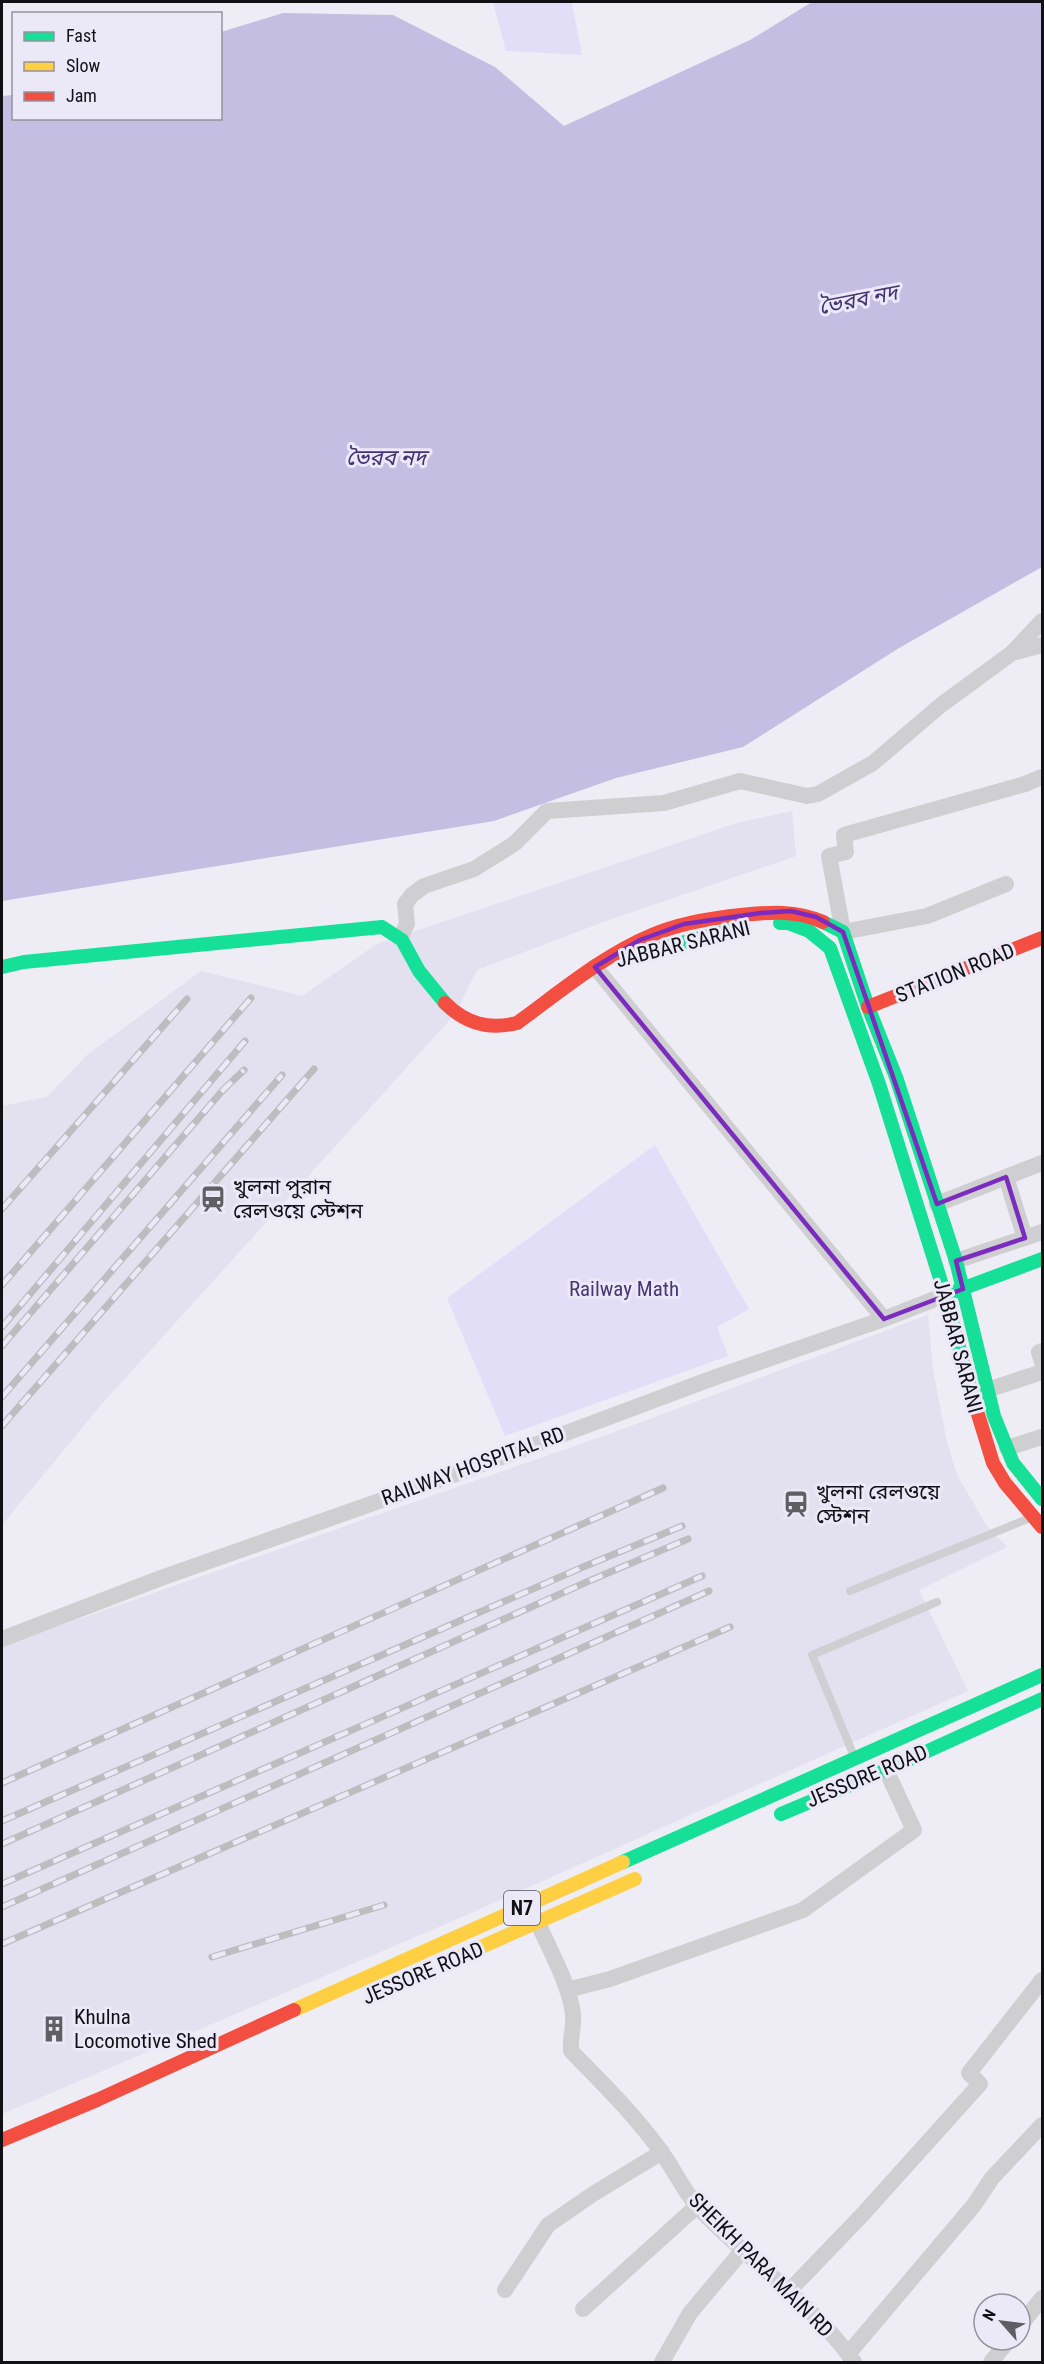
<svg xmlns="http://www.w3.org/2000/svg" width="1044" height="2364" viewBox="0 0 1044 2364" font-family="'Roboto Condensed','Noto Sans Bengali',sans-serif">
<rect width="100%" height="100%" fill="#eeecf4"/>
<!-- built -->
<path fill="#e3e0f0" d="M792,811L796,856L603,922L477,970L455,1014L100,1406L2,1525V1106L47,1097L87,1055L201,971L302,996L377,944L737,823Z
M928,1315L933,1370L947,1442L957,1475L987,1526L1007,1547L919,1590L968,1691L462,1917L2,2114V1646L612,1433Z"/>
<!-- green -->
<path fill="#e2def8" d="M493,2H575L572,3L582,55L506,51Z
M655,1145L749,1309L717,1327L728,1356L505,1436L447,1298Z"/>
<!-- water -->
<path fill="#c3bee2" d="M812,2H1042V567L899,648L743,747L616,778L494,821L2,901V96L13,95L14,118H220L221,32L283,13L393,15L495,67L564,126L750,40Z"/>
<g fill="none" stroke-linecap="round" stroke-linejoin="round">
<!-- lane -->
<path stroke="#cfcfd1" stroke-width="8" d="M850,1591L1030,1518
M854,1756L812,1655L937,1602"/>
<!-- street -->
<path stroke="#cfcfd1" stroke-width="16" d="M1012,653L1042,645
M1006,884L927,916L843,932L829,856L846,852L844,835L1025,784L1042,777
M401,936L407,924L405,904L412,895L424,886L474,869L514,844L547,811L664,803L740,781L807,796L818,794L873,763L941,705L1012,653L1042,621
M595,967L884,1319
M1006,1177L1042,1163
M937,1204L1006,1177L1025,1238
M956,1261L1042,1232
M1042,1351L1039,1352L1042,1362
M987,1390L1042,1372
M1007,1448L1042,1437
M2,1639L161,1578L467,1470L716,1377L884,1319L945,1295
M538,1923C550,1951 569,1983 573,2014C574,2027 570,2038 571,2051C602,2083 634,2114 660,2150C674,2169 683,2190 698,2207C748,2261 812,2302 854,2362
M567,1990L610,1979L803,1910L914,1830L886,1770
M505,2290L548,2225L593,2194L662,2152
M789,2291L863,2214L980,2084L969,2073L1042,1980
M583,2309L697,2206
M1020,2326L1042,2298
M848,2354L974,2205L992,2178L1042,2125
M662,2362L690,2313L742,2251
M991,2362L1009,2340"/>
<!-- fast -->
<path stroke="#16e098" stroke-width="14" d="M823,922L843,932L868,1007L896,1077L956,1261L994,1416L1013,1463L1042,1499
M780,923H788L809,931L830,948L879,1084L943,1288L973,1398
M654,950L727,931
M2,967L24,962L382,927L402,940L419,971L445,1003
M948,1294L1042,1259
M781,1814L886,1770L1042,1699
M623,1862L1042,1675"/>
<!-- slow -->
<path stroke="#ffcf43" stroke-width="14" d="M463,1955L635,1879
M294,2010L623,1862"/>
<!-- jam -->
<path stroke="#f24e42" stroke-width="14" d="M445,1003C466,1024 489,1030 517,1023C560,992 602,956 652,935C680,923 711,918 741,915C770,912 796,910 823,922
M868,1007L1042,938
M973,1398L993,1463L1005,1483L1042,1527
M2,2140L97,2100L294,2010"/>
<!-- rail casing -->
<g stroke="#bdbcbe" stroke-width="7">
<path id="rail" d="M2,1209L187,999
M2,1285L251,998
M2,1327L245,1041
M2,1346L223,1090L244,1070
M2,1397L282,1075
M2,1426L314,1069
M2,1783L663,1488
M2,1821L583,1567L682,1526
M2,1844L589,1581L688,1539
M2,1884L702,1576
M2,1907L709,1591
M2,1944L730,1627
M212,1957L384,1905"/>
</g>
<!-- rail -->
<use href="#rail" stroke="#ebe9f8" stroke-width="4.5" stroke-dasharray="14" stroke-linecap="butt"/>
</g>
<!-- marked area -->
<path fill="none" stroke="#7b2cbf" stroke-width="4.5" stroke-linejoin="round" d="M791,911L816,917L843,932L937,1204L1006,1177L1025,1238L956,1261L963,1289L884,1319L595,967L640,940L684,924L761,913Z"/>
<!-- icons -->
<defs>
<g id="station-bare" transform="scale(2.07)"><path d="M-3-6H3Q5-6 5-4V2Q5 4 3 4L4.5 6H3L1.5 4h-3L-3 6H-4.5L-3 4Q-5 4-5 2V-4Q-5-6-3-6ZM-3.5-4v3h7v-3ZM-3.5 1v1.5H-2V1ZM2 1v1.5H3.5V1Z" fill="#5e5e63" stroke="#ebe9f8" stroke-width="2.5" paint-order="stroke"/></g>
<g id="building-bare" transform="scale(2.07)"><path d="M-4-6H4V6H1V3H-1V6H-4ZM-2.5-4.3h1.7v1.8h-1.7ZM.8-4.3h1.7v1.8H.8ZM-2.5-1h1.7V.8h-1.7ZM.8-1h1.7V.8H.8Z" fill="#5e5e63" stroke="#ebe9f8" stroke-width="2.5" paint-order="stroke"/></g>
</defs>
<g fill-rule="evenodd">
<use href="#station-bare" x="213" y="1199"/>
<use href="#station-bare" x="796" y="1504"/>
<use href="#building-bare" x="54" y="2029"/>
</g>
<g text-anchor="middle" stroke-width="6" stroke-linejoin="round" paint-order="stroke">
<!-- shield labels -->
<rect fill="#ebe9f8" stroke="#525259" stroke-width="1.5" x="504" y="1891" width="36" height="34" rx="4.5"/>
<g font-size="20" font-weight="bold" fill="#111115">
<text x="522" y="1915">N7</text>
</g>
<!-- street labels -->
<g font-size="21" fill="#111115" stroke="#ebe9f8">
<text transform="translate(683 944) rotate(-14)" y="7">JABBAR SARANI</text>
<text transform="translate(955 973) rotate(-22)" y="7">STATION ROAD</text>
<text transform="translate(958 1346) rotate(75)" y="7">JABBAR SARANI</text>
<text transform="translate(473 1466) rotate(-20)" y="7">RAILWAY HOSPITAL RD</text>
<text transform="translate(867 1776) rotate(-23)" y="7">JESSORE ROAD</text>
<text transform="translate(423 1973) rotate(-23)" y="7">JESSORE ROAD</text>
<text transform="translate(761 2265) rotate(45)" y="7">SHEIKH PARA MAIN RD</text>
</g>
<!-- poi labels -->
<g font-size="21" fill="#111115" stroke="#ebe9f8" text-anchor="start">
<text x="233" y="1194">খুলনা পুরান<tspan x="233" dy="24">রেলওয়ে স্টেশন</tspan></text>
<text x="816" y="1499">খুলনা রেলওয়ে<tspan x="816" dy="24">স্টেশন</tspan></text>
<text x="74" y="2024">Khulna<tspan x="74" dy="24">Locomotive Shed</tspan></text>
</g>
<!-- park labels -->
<g font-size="21" fill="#453875" stroke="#ebe9f8">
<text x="624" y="1296">Railway Math</text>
</g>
<!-- water labels -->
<g font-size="22" font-style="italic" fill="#413470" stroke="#ebe9f8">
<text transform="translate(858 299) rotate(-11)" y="8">ভৈরব নদ</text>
<text x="386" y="465">ভৈরব নদ</text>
</g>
</g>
<!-- border -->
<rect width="1044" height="2364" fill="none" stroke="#111115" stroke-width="6"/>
<!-- legend -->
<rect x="12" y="12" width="210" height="108" fill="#ebe9f8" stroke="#94939d" stroke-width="1.5"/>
<rect x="24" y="32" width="30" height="9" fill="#16e098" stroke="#94939d" stroke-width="1.5"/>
<text x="66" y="42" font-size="18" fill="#111115">Fast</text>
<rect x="24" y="62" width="30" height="9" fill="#ffcf43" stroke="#94939d" stroke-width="1.5"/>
<text x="66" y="72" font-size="18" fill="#111115">Slow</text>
<rect x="24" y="92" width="30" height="9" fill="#f24e42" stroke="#94939d" stroke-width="1.5"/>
<text x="66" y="102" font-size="18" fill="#111115">Jam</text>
<!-- north arrow -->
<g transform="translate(1002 2322) rotate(298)"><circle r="28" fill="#ebe9f8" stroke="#94939d" stroke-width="1.5"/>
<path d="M0-4.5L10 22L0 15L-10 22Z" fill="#5e5e63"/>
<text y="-9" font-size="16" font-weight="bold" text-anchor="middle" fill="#111115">N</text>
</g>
</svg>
